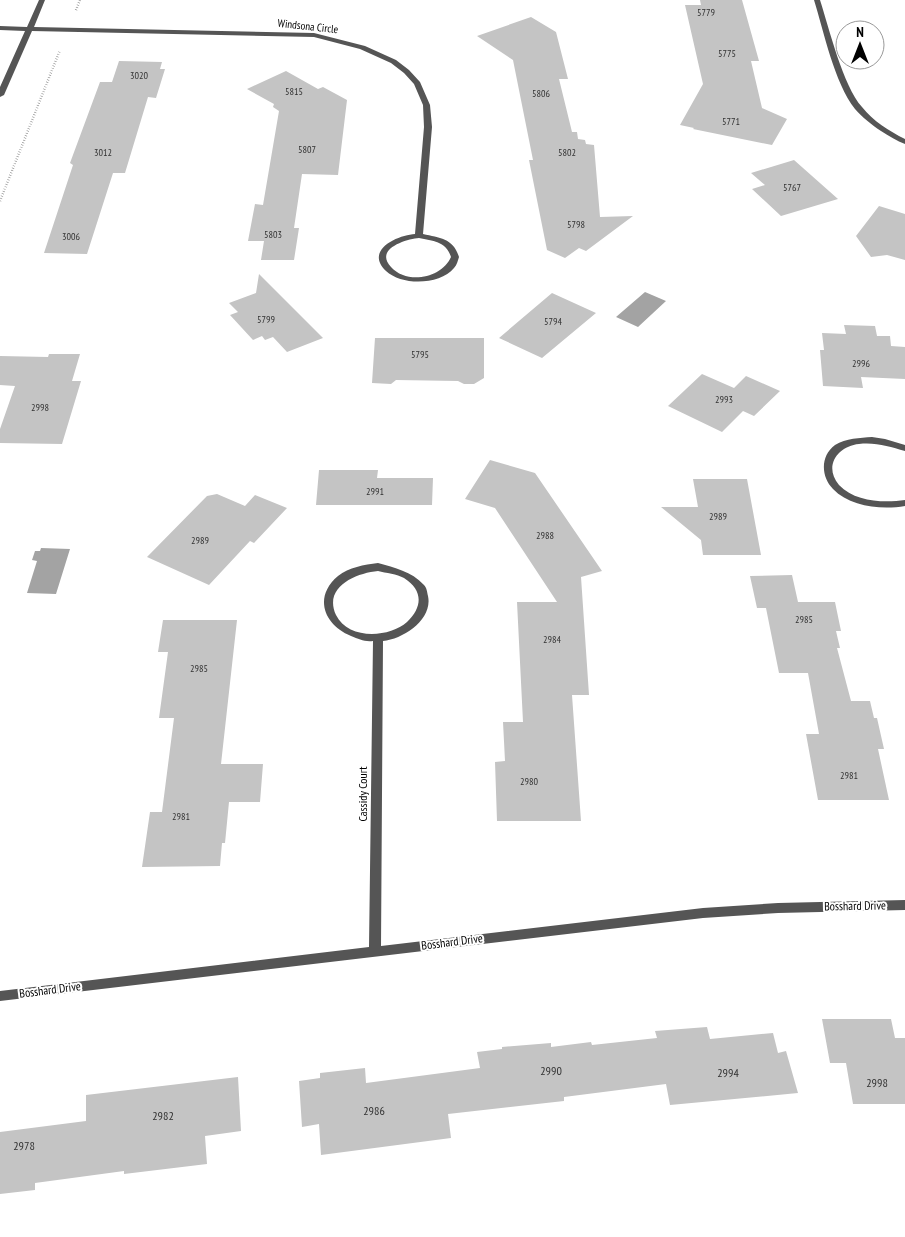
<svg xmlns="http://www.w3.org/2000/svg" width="905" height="1237" viewBox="0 0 905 1237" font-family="'PT Sans Narrow',sans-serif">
<rect width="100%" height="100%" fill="#fff"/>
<!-- water -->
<path fill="#a3a3a3" d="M645,292L666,301L638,327L616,317Z
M41,548L70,549L56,594L27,593L37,561L32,560L35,551H40Z"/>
<!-- building -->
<path fill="#c4c4c4" d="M700,0H742L759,61H751L762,108L787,119L772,145L693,129L694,128L680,125L703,84L685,5H701Z
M531,17L556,32L568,79H559L572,132H577L578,139L585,140L586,144L594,145L600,217L633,216L586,251L579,248L565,258L547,250L529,160H533L513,60L477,36Z
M119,61L162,62L160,69H165L156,98L148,97L125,173H113L87,254L44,253L73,165L70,163L100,82H112Z
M286,71L318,89L323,87L347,100L338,175L302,174L294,228H299L294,260H261L264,241H248L255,204L263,205L279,111L273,107L274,104L247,89Z
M794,160L838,199L781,216L752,189L765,185L751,173Z
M879,206L905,214V260L887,255L871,257L856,236Z
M259,274L323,338L287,352L273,337L265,340L262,336L253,340L230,315L238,312L229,303L256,293Z
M552,293L596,313L542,358L499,338Z
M844,325L875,326L877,336H890L891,346L905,347V379L861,377L863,388L823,386L820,350H824L822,333L846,334Z
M375,338H484V378L474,384H464L458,381L396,380L391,384L372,383Z
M49,354H80L72,381H81L62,444L0,443V429L15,386L0,385V356L48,357Z
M702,374L734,388L746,376L780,391L754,416L743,411L722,432L668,406Z
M490,460L535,473L602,571L581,577L589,695H572L581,821H497L495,762L505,761L503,722H523L517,602H557L495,508L465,499Z
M319,470H378L377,478H433L432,505H316Z
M693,479H747L761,555H703L701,540L661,507H698Z
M217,494L245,506L255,495L287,508L254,543L250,541L209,585L147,557L207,496Z
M792,575L798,602H835L841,631H836L840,648H837L851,701H870L874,718H877L884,749H878L889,800H818L806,734H819L808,673H779L766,608H757L750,576Z
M163,620H237L221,764H263L260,802H229L225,843H222L220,866L142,867L150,812H162L174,718H159L168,652H158Z
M822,1019H891L895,1038H905V1104H853L846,1063H830Z
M707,1027L710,1039L773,1033L778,1053L786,1051L798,1093L670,1105L666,1084L564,1097V1101L448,1114L451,1138L321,1155L319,1124L302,1127L299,1081L320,1078V1073L365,1068L366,1083L480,1068L477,1052L502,1049V1047L551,1043V1047L591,1042L592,1045L657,1038L655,1031Z
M238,1077L241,1131L205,1136L207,1164L124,1174V1171L35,1183V1190L0,1194V1132L86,1121V1095Z"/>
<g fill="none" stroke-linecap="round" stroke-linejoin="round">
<!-- path -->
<path stroke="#777" stroke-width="2.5" stroke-dasharray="0.5 2" stroke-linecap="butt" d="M76,10L80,0
M0,201L60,50"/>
<!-- minor -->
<path fill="#555" fill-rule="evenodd" d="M39,0H45L34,27L314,33L365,46L396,60L409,70L420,82L430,105L432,127L423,234C440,238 453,238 459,257C458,260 457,265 454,268C440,285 402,286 386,271C364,250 398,235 415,234L424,127L423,105L414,84L404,73L391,63L360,49L314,37L32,31L4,95L0,97V87L25,31L0,30V26L27,27ZM419,238C433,241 446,241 451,257C442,278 407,285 391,267C374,249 406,239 419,238Z
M814,0H820C829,28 843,86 862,107C873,121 889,131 905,139V144C897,141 889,136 881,131C872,125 862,117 855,109C834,82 824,32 814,0Z
M872,437L885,439L905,445V451C890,447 876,442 859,444C838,446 823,466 839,485C855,502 884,503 905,500V506C882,510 850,507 833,489C821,477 820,456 835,445C846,438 860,438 872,437Z
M378,563C395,568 411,571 424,585C427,588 427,592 428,596C433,619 404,639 383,641L381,946L703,908L778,903L905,900V910L778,913L703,918L0,1001V991L369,947L373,641C364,642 359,639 351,636C324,625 313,597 338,576C349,567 364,565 378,563ZM378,571C386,573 397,574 404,578C423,590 423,607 407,622C389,638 348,640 336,615C323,587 356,573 378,571Z"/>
</g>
<g text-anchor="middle" stroke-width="4" stroke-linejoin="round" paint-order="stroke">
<!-- number labels -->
<g font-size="10" fill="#313131">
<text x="706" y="16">5779</text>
<text x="727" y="57">5775</text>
<text x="139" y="79">3020</text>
<text x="294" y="95">5815</text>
<text x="541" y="97">5806</text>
<text x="731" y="125">5771</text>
<text x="307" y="153">5807</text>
<text x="103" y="156">3012</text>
<text x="567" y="156">5802</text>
<text x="792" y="191">5767</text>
<text x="576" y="228">5798</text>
<text x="273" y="238">5803</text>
<text x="71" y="240">3006</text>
<text x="266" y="323">5799</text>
<text x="553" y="325">5794</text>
<text x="420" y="358">5795</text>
<text x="861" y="367">2996</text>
<text x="724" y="403">2993</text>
<text x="40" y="411">2998</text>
<text x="375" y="495">2991</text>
<text x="718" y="520">2989</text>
<text x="545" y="539">2988</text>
<text x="200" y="544">2989</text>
<text x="804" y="623">2985</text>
<text x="552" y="643">2984</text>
<text x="199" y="672">2985</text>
<text x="849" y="779">2981</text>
<text x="529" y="785">2980</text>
<text x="181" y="820">2981</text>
</g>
<!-- far-street labels -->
<g font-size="11" fill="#000" stroke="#fff">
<text transform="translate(308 26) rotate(6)" y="4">Windsona Circle</text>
</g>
<!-- street labels -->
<g font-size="12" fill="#000" stroke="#fff">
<text transform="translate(363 794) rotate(-90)" y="4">Cassidy Court</text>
<text transform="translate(855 906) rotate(-1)" y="4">Bosshard Drive</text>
<text transform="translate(452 942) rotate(-7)" y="4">Bosshard Drive</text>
<text transform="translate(50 990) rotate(-7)" y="4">Bosshard Drive</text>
</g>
<!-- near-number labels -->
<g font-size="12" fill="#313131">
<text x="551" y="1075">2990</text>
<text x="728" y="1077">2994</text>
<text x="877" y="1087">2998</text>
<text x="374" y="1115">2986</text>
<text x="163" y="1120">2982</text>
<text x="24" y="1150">2978</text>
</g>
</g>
<!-- north arrow -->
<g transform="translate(860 45)"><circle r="24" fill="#ffffff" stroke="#999999"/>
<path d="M0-4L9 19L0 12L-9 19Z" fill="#000000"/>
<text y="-8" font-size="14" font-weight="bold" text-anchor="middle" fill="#000000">N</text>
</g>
</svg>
